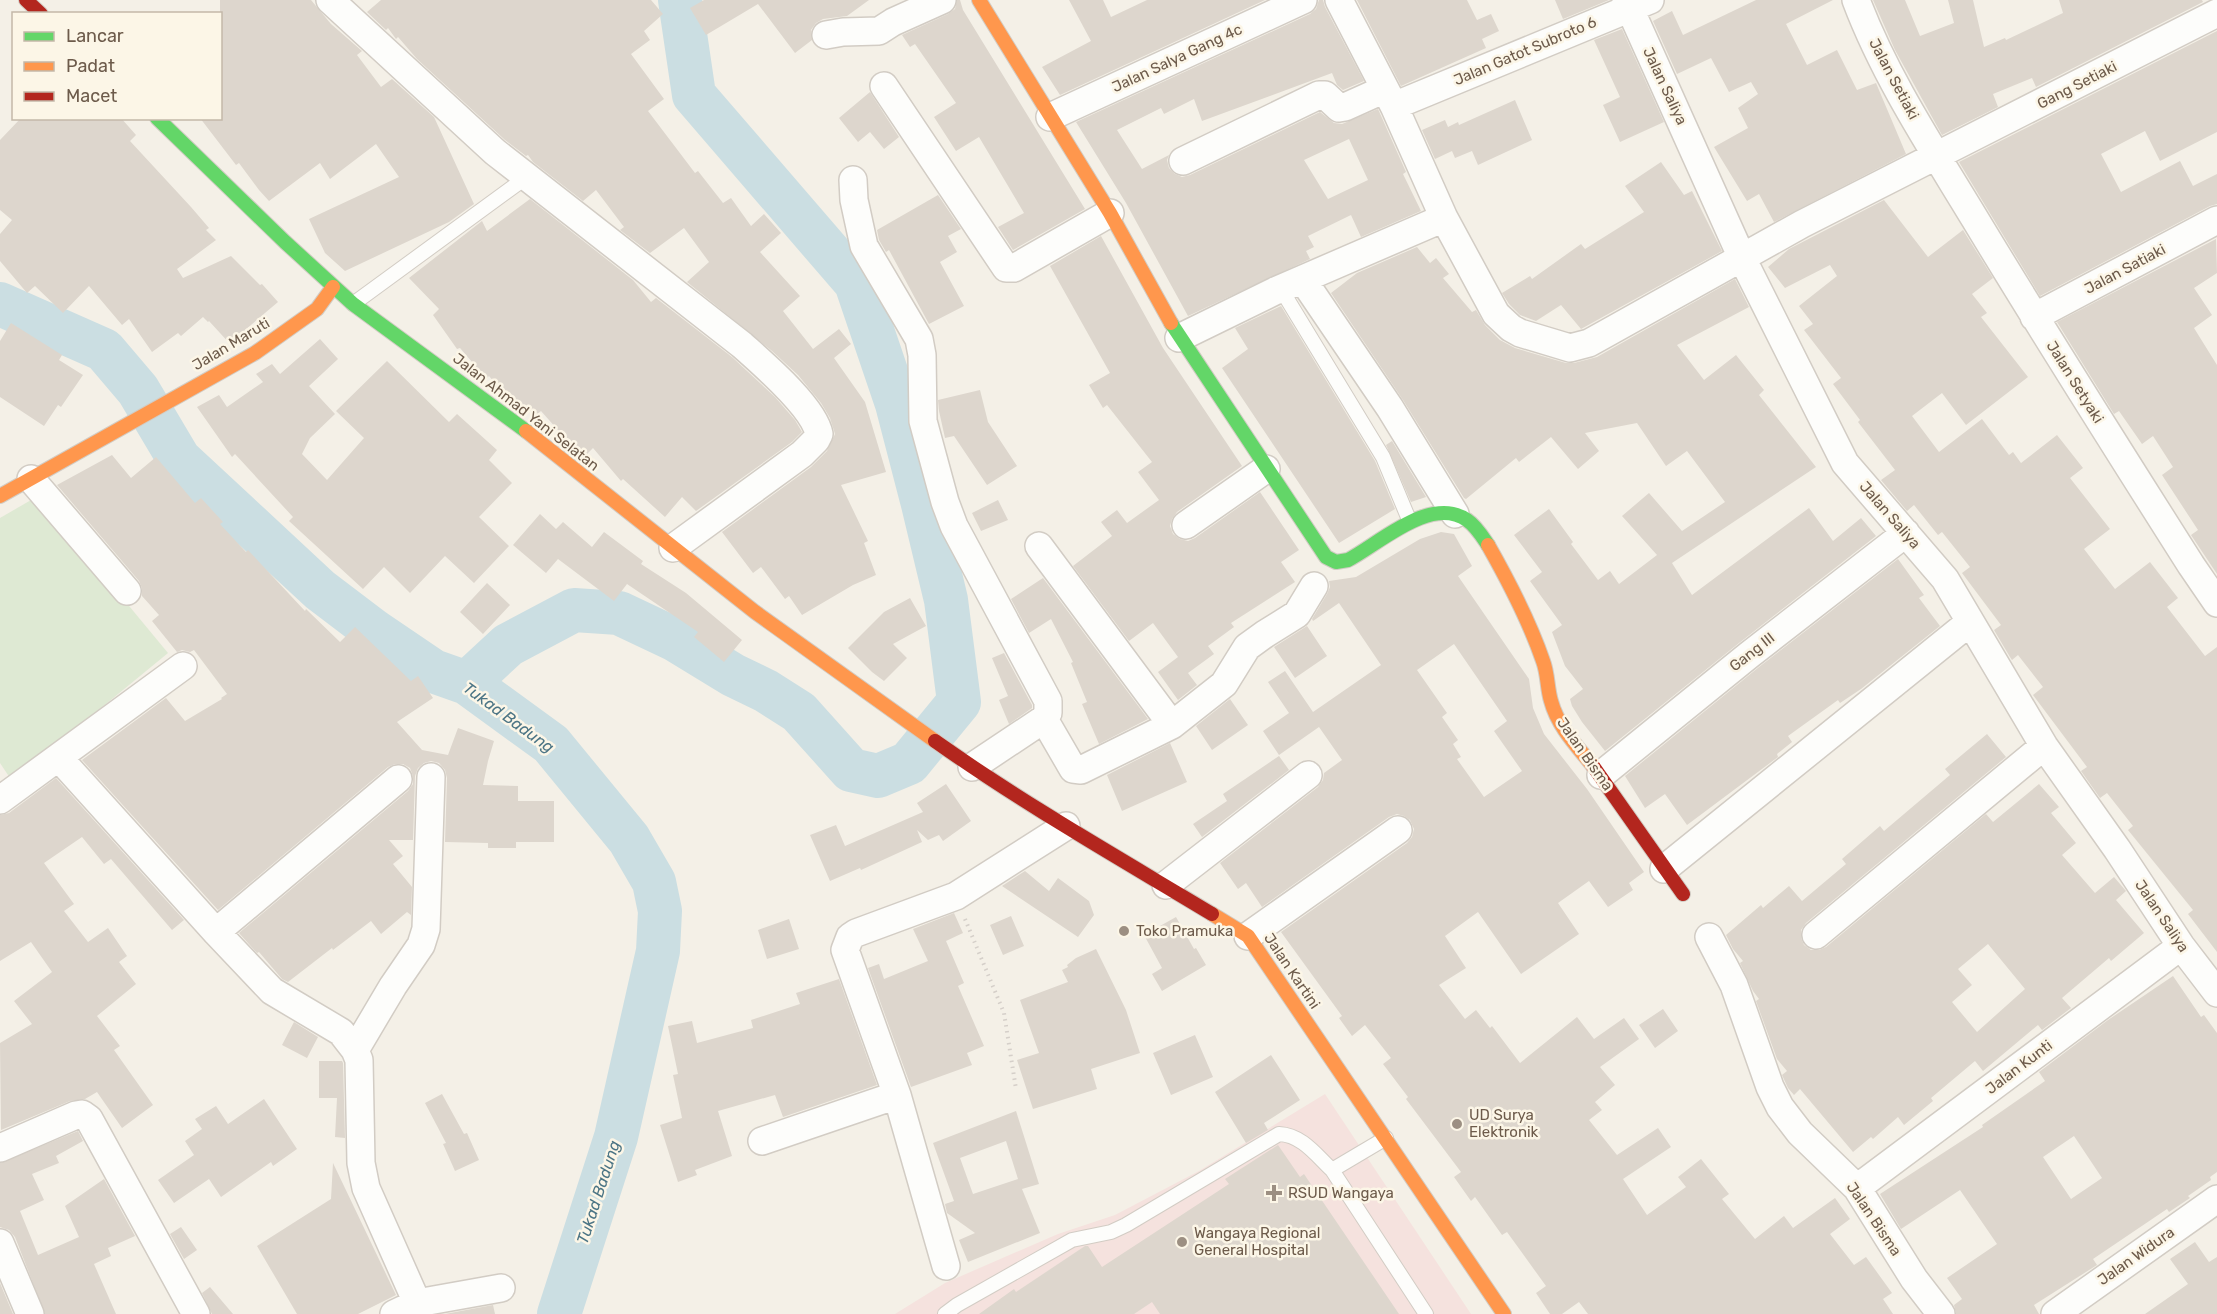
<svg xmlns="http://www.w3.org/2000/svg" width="2217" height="1314" viewBox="0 0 2217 1314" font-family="Rubik,sans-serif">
<rect width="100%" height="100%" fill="#f4f0e7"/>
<!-- medical -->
<path fill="#f5e2de" d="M1325,1094L1471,1314H895L945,1283L1058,1234L1115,1215L1199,1171Z"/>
<!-- green -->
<path fill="#dee9d3" d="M38,496L168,653L12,781L0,763V518Z"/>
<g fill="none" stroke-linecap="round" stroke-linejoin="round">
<!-- river -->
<path stroke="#cbdee2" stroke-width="44" d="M0,304L104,350L138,390L179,459L320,590L374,631L433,671L467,683L551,744L629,839L654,882L660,911L658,951L616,1137L559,1314
M467,683L508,645L574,610L619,613L674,639L733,675L766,691L799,712L851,770L878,776L909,763L959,702L946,600L923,504L897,404L856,283L694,95L680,0"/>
</g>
<!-- building -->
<path fill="#ddd6cd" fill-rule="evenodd" d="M220,0H311L331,24L362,51L357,55L381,87L392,79L434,117L474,204L449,222L345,271L325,253L309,219L399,177L376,144L330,179L320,163L269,201L259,190L239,163L236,165L200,118H220Z
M381,0H651L663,14L644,31L650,40L631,54L664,99L648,111L695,173L698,171L723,203L731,198L751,226L764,214L781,233L760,252L800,296L783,311L813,349L839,329L851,344L834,358L865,402L886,472L841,485L868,541L864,543L876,575L853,585L802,615L789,596L785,599L761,567L753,573L722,532L811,467L827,451L835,434L830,418L821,403L798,375L772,351L687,282L709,262L684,228L650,253L620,230L624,227L596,190L583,201L533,162L528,155L526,156L505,140L417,59L398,37L396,39L388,28L386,30L367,12Z
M704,0H869L847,16L823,19L816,23L811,30L812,40L795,53L758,4L706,35L690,8Z
M957,0H960L963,10L1085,209L1013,250L998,227L1024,213L979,137L956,151L934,117L956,103L915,44L910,47L902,35L948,14L955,9Z
M1069,0H1103L1111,17L1147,0H1265L1060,95L1042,67L1091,41Z
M1319,0H1323L1325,7L1364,81L1343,90L1337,85L1332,73L1202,121L1194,99L1164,114L1161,108L1117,130L1142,169L1169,155L1167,160L1169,168L1175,174L1182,177L1190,175L1320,112L1334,123L1342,124L1378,109L1406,172L1403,174L1421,211L1361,237L1351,215L1308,236L1314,247L1306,251L1310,259L1188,316L1126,203L1076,122L1310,14L1316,9ZM1349,139L1368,180L1328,199L1304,160Z
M1357,0H1467L1477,20L1491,14L1499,31L1482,39L1486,48L1401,86Z
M1555,0H1609L1563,19Z
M1756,0H1833L1786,24L1807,65L1837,50L1857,90L1876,83L1906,154L1774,222L1759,194L1747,201L1714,147L1748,128L1738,108L1758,94L1751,82L1729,92L1711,58L1677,74L1653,21L1672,11L1683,35Z
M1873,0H1905L1920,36L1954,23L1948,0H1973L1984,47L2005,38L2006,40L2063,13L2059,0H2202L2203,2L2036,87L2032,78L1993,94L1998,107L1942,135L1895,50Z
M1622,29L1664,122L1620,142L1603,105L1620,97L1594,40Z
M2217,31V132L2160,161L2145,131L2101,154L2121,192L2180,161L2193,186L2217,174V204L2210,206L2040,296L1959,162Z
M870,92L899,137L884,149L870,132L858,142L839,118Z
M1515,100L1532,140L1478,165L1472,151L1455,158L1452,151L1435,159L1422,130L1445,120L1448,127L1458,122L1459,125Z
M21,118H121L136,135L130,141L191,207L209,228L206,230L216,240L177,269L183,278L231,256L260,285L262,284L278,302L245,330L248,335L231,345L209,321L208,322L203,317L181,336L178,333L152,352L129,319L122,325L89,286L63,313L35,286L27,293L0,261V234L12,220L0,210V140Z
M1661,162L1684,195L1692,191L1722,251L1581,329L1561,305L1536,321L1520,315L1509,304L1502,293L1530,276L1532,279L1581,244L1585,249L1644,212L1625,186Z
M938,195L961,229L948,236L957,252L940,262L964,306L929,324L889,250L886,252L879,240L877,230Z
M530,199L633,280L651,302L656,298L732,357L775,397L795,420L802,432L792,442L696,511L682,497L665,517L623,479L621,481L593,448L586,455L565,438L541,411L536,415L500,389L489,376L486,379L485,377L460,348L457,349L433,315L439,309L409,278L482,221L487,231Z
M1884,200L1928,257L1963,230L1993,278L1972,294L1987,313L1981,317L2028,377L1966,425L1942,393L1912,416L1939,452L1982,419L2009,455L2013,452L2021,463L2057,435L2083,468L2070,478L2110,529L2084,549L2115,589L2150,562L2178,598L2167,607L2205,656L2217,647V952L2188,914L2193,910L2128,830L2133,826L2107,793L2100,798L2081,771L2087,767L2033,695L2043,687L2018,655L2012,660L2010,657L1994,630L2001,625L1962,573L1970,567L1942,532L1938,535L1914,505L1907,511L1881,480L1895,470L1858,422L1860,420L1833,384L1841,378L1804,330L1813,324L1799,306L1837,276L1830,265L1785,288L1768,267L1789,249Z
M1101,236L1163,348L1242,466L1177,512L1172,519L1170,526L1173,534L1180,539L1188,541L1195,538L1260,492L1299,550L1281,562L1295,582L1231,623L1234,627L1208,646L1214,654L1188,673L1197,685L1178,700L1158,672L1178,657L1153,623L1129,641L1073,566L1112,536L1101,522L1117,510L1127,523L1159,500L1138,472L1152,462L1107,405L1103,408L1089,385L1110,373L1050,266Z
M2216,239L2217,273L2194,288L2212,315L2194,328L2217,365V574L2191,535L2198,530L2162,475L2173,467L2153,436L2142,444L2119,411L2114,414L2057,322Z
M1417,247L1430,263L1436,258L1449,274L1443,278L1472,312L1476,310L1485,325L1500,340L1515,348L1566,363H1574L1597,357L1735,279L1749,307L1677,345L1704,380L1736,355L1764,390L1759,395L1816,467L1672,563L1692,595L1809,508L1833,541L1861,518L1876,536L1739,643L1605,751L1582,722L1572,706L1570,699L1583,689L1565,666L1552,632L1562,625L1530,581L1542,572L1514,535L1549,509L1573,542L1571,544L1598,580L1610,571L1619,584L1657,555L1622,516L1649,493L1682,531L1725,502L1687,451L1666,466L1637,423L1585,433L1599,451L1578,469L1551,437L1519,462L1516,458L1466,499L1464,498L1403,400L1331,293L1357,273Z
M1281,306L1375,461L1395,509L1339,543L1222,368L1248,349L1235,328Z
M11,323L62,355L59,360L83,375L61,407L58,405L44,426L0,397V341Z
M320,339L338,359L309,386L335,414L310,438L302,454L327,480L364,438L336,411L387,361L449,422L457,414L497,450L489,460L512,483L479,517L509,546L474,583L445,556L410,593L384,567L363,589L289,521L293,517L235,454L232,457L197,407L219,395L227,407L263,382L256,374L272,364L280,374Z
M980,390L988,422L1017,466L987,485L954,436L945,438L939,411L938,400Z
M1392,441L1426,497L1411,502L1386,445Z
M112,455L131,478L156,457L195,503L201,498L223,522L220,524L246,552L248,550L305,611L306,609L340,642L355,627L411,681L418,676L433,698L397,722L422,750L448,755L458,728L494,741L488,761L483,785L518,786V801H554V842H516V848H488V843L445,842L447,778L445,770L439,763L431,761L424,763L418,768L415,776L413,840H389L403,856L393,864L412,887L411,915L407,912L381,934L371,921L333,950L332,948L288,982L282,979L259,952L257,953L239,933L408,791L413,784V776L410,768L403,764H395L388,767L218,910L82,760L166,698L185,721L222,699L221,698L227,694L194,650L190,652L182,650L177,652L152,621L159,615L142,596V588L139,581L57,485Z
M998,500L1008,520L981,531L972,513Z
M540,514L556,529L563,522L592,547L604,532L643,561L641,564L686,593L742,640L724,662L694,637L698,632L627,584L614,601L558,559L546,573L513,545Z
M1441,532L1454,534L1472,566L1458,576L1529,679L1533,708L1544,734L1587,789L1644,872L1629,883L1633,890L1608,907L1589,881L1558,903L1579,934L1521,974L1478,912L1445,936L1466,968L1439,985L1465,1019L1476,1010L1490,1028L1492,1026L1520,1063L1577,1017L1594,1039L1624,1018L1639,1039L1600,1067L1615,1085L1595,1102L1602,1110L1589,1120L1617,1155L1658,1128L1671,1147L1623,1179L1647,1215L1686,1187L1678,1177L1701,1159L1729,1194L1722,1199L1755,1239L1784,1216L1793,1228L1835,1198L1850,1219L1830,1234L1854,1265L1866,1257L1892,1293L1883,1299L1893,1314H1588L1579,1302L1562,1314H1550L1536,1293L1546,1286L1507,1232L1502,1235L1475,1197L1471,1201L1454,1177L1461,1172L1406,1099L1408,1097L1383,1064L1391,1058L1365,1025L1352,1036L1339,1018L1342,1016L1281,932L1407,843L1412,837L1414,829L1410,820L1404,816L1397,814L1389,817L1262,907L1246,883L1238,889L1220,863L1318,787L1323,780L1324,773L1342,760L1319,727L1279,755L1263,731L1289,713L1268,682L1285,671L1313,712L1381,665L1339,603L1313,621L1312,619L1327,594L1330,587L1329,581L1356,577L1420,539ZM1454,644L1507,721L1494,731L1522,771L1484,797L1457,759L1461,757L1453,744L1458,740L1442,717L1447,713L1417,670Z
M1898,559L1924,595L1919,598L1940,626L1861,689L1840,703L1838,700L1788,736L1792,742L1777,754L1778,757L1687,825L1665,794L1645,808L1625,776L1759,667Z
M1043,578L1148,719L1099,744L1082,704L1087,702L1071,663L1073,662L1051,619L1029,633L1011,599Z
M487,583L510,605L483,634L460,612Z
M910,598L926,626L893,644L907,658L884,681L872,672L848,648L884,612Z
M1307,626L1327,656L1295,678L1274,647Z
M1004,653L1032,705V708L1009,724L999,700L1008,696L992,658Z
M1230,699L1248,725L1212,750L1196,726Z
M1987,734L2006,757L1806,923L1801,930V938L1804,945L1811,950H1819L1826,947L1986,814L1993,822L2039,784L2059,807L2051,813L2076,843L2062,855L2095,893L2114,877L2126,891L2116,900L2144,933L2111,961L2109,958L2062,998L2071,1008L2042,1030L2038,1025L1983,1071L1975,1061L1931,1098L1933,1101L1904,1125L1898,1117L1873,1139L1871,1137L1853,1152L1800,1089L1794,1095L1788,1088L1782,1075L1787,1071L1777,1059L1756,1001L1759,999L1753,991L1740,963L1743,961L1733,949L1726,935L1761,905L1763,908L1789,886L1802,901L1846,864L1842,859L1880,826L1884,831L1950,775L1945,769ZM1988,944L2025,989L1977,1032L1952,1002L1972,985L1958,969Z
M1170,743L1187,782L1122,811L1107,775Z
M1279,756L1289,770L1202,837L1193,824L1227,801L1223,794Z
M56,778L184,920L172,930L111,859L104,864L82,837L44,863L74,904L64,911L88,942L108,928L127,956L119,962L136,984L97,1016L120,1046L114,1050L153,1105L122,1128L97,1092L85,1099L70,1101L1,1130L0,1043L32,1024L14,1001L52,972L31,942L0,961V815L9,813Z
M946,784L971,821L943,841L939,835L928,840L917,830L922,842L861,870L860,868L830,881L810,835L836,825L845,846L923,812L917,803Z
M1025,871L1049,891L1058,878L1089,901L1094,915L1078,937L1002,886Z
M954,913L963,933L946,941L964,983L958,986L984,1046L967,1053L972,1065L911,1087L868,968L879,964L884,979L928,961L913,929Z
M1011,916L1024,946L1003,955L990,925Z
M1176,917L1194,949L1196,948L1206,965L1162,991L1152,974L1162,968L1144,935Z
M789,919L799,949L767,959L758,930Z
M1096,949L1126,1010L1140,1053L1091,1069L1097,1089L1033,1109L1017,1060L1039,1053L1020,1000L1068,982L1062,970L1068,967L1067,965L1076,958Z
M2173,976L2201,1017L2204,1015L2217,1033V1172L2210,1177L2211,1180L2188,1196L2190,1198L2169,1212L2167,1209L2093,1259L2097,1265L2034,1305L2039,1314H1956L1954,1305L1962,1299L1947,1278L1997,1244L1960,1190L1901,1229L1880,1194L1983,1127L1982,1125L2045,1081L2039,1072L2108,1020ZM2074,1136L2102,1178L2071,1199L2043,1157Z
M839,979L877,1085L783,1117L775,1095L718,1111L732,1156L695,1170L697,1175L678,1182L660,1125L682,1118L673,1075L678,1074L668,1026L692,1021L697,1043L753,1028L751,1020L800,1004L796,993Z
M1663,1009L1678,1031L1655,1048L1639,1025Z
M294,1022L318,1037L307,1058L282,1045Z
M1195,1035L1213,1077L1171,1095L1153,1053Z
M1271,1055L1300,1100L1264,1123L1268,1130L1246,1143L1215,1092Z
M319,1061H342L343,1063L345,1138L335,1137L337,1098H319Z
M442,1094L464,1134L467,1133L479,1160L455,1171L443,1144L446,1143L425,1103Z
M264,1099L297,1149L273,1166L271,1162L221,1197L209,1179L174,1203L158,1180L194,1155L185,1141L202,1129L195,1119L216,1106L228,1124Z
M1016,1111L1039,1184L1022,1189L1040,1233L968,1262L959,1240L975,1233L947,1213L945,1204L954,1201L933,1143ZM1006,1141L1018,1179L973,1194L960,1158Z
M78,1131L83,1141L56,1156L59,1163L32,1174L44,1200L20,1211L38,1255L79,1237L65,1206L104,1179L135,1236L108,1248L111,1256L94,1264L116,1314H45L15,1237L9,1230L0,1227V1163Z
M1278,1145L1300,1177L1304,1174L1399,1314H1160L1152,1302L1134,1314H979L1014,1289L1016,1292L1085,1246H1088L1102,1267L1229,1184L1225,1179Z
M333,1163L396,1295L358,1314H297L257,1246L331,1199Z
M181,1227L197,1250L184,1259L170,1234Z
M2195,1242L2209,1262L2217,1257V1314H2145L2188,1284L2170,1259Z
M0,1283L13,1314H0Z
M210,1287L233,1314H212L202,1293Z
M493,1305L495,1314H445Z"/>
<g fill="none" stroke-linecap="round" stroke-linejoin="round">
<!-- lane casing -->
<g stroke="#d2ccc4" stroke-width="16">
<path id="lane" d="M1281,289L1383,457L1410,522
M353,304L528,176
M1386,1138L1332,1170L1426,1314
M945,1314L957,1305L1072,1240L1111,1232L1126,1225L1279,1134C1302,1135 1316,1155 1332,1170"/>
</g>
<!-- street casing -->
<g stroke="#d2ccc4" stroke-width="30">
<path id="street" d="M330,0L495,152L742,345C762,363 814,407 819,434L816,440L802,454L673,548
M1339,0L1394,106L1444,218L1496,314L1511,328L1520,333L1570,348L1589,343L1607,333L1802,224L2217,13
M1626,0L1742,258L1845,463L1945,579L2044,746L2117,849L2181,946L2217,993
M1856,0C1885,77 1932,148 1975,219C2045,335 2118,450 2191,565L2217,603
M826,35L843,32L879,31L893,22L942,0
M884,86L1006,268H1014L1110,213
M1401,103L1650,0
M1050,117L1303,0
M1183,161L1319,95H1325L1339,108L1345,107L1385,89
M853,180L854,200L864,246L919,339L922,355L923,421L945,502L954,526L1048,701V713L1044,719L972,767
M1303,280L1390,408L1455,514
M2034,317L2217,220
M1179,338L1275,291L1444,218
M31,479L127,591
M1186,525L1266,469
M1039,546L1172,725
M1044,719L1073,769L1081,770L1172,725L1224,684L1247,647L1265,634L1297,614L1314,586
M59,758L216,932L272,991L341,1032L355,1050L359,1060L361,1163L366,1188L422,1314
M1601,775L1749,655L1906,533
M0,800L183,666
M1664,869L1970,622
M1166,885L1308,775
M216,932L398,779
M1816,935L2044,746
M1248,936L1398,830
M1709,937L1734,985L1770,1087L1780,1107L1800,1133L1857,1188L1914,1279L1941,1314
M355,1050L393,986L421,945L426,929L431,777
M897,1095L946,1266
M762,1141L897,1095L845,950L850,937L856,933L956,896L1066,826
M0,1148L76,1115L82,1114L89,1119L196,1314
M1857,1188L2181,946
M0,1243L30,1314
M394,1314L417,1303L501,1288
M2055,1314L2217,1199"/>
</g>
<!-- fast casing -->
<g stroke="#d2ccc4" stroke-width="16">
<path id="fast" d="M157,118L285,242L353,304L526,431
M1171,323L1326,557L1336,562L1348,560C1379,544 1430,495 1467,520C1476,526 1482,536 1488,545"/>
</g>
<!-- slow casing -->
<g stroke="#d2ccc4" stroke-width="16">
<path id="slow" d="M979,0L1110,213L1171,323
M526,431L755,612L935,741
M0,496L255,353L317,309L333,287
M1488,545C1509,582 1529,620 1543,661C1548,674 1547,688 1551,701C1558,727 1577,746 1593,766
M1212,914L1248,936L1504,1314"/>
</g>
<!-- jam casing -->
<g stroke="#d2ccc4" stroke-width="16">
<path id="jam" d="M26,0L41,14
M935,741C1024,804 1119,858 1212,914
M1593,766L1683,894"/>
</g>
<!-- path -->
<path stroke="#d5cfc9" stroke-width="4" stroke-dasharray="1.5 4.5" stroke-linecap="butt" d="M965,919L1004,1013L1016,1089"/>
<!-- lane -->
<use href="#lane" stroke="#fdfdfb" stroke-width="14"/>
<!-- street -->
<use href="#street" stroke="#fdfdfb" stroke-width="27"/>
<!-- fast -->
<use href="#fast" stroke="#63d668" stroke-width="14"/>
<!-- slow -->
<use href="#slow" stroke="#ff974d" stroke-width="14"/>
<!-- jam -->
<use href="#jam" stroke="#b3261e" stroke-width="14"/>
</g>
<!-- markers -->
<g fill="#9c8f82" stroke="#fcf6e7" stroke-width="2">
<circle cx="1124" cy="931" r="6"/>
<circle cx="1457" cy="1124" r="6"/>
<path d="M1271 1184h6v6h6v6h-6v6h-6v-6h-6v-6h6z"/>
<circle cx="1182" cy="1242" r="6"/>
</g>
<g text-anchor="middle" stroke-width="5" stroke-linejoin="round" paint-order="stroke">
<!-- street labels -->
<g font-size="15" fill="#6d5b4b" stroke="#fcf6e7">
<text transform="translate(1525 51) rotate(-23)" y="5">Jalan Gatot Subroto 6</text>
<text transform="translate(1177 58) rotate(-25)" y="5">Jalan Salya Gang 4c</text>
<text transform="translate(1894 79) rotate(62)" y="5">Jalan Setiaki</text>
<text transform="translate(2077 85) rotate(-27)" y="5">Gang Setiaki</text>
<text transform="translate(1665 86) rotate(65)" y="5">Jalan Saliya</text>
<text transform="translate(2125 269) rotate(-28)" y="5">Jalan Satiaki</text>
<text transform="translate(231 344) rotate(-31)" y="5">Jalan Maruti</text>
<text transform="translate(2075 382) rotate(58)" y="5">Jalan Setyaki</text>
<text transform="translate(526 412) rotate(38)" y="5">Jalan Ahmad Yani Selatan</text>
<text transform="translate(1890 515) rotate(49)" y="5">Jalan Saliya</text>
<text transform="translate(1752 652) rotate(-38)" y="5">Gang III</text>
<text transform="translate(1585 754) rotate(55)" y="5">Jalan Bisma</text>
<text transform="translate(2162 916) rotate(56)" y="5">Jalan Saliya</text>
<text transform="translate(1292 971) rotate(56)" y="5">Jalan Kartini</text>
<text transform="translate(2019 1067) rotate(-37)" y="5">Jalan Kunti</text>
<text transform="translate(1874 1219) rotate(56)" y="5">Jalan Bisma</text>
<text transform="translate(2136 1256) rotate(-35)" y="5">Jalan Widura</text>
</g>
<!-- poi labels -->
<g font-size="15" fill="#6d5b4b" stroke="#fcf6e7" text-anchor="start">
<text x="1136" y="936">Toko Pramuka</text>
<text x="1469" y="1120">UD Surya<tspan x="1469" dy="17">Elektronik</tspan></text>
<text x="1288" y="1198">RSUD Wangaya</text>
<text x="1194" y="1238">Wangaya Regional<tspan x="1194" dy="17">General Hospital</tspan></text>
</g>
<!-- water labels -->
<g font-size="16" font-style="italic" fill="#4c7585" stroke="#fcf6e7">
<text transform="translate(509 717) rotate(36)" y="6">Tukad Badung</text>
<text transform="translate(598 1192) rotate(-72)" y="6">Tukad Badung</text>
</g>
</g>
<!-- legend -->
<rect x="12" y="12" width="210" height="108" fill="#fcf6e7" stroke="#c3b8a9" stroke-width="1.5"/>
<rect x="24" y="32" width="30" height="9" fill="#63d668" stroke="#c3b8a9" stroke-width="1.5"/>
<text x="66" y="42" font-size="18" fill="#6d5b4b">Lancar</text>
<rect x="24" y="62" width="30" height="9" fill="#ff974d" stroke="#c3b8a9" stroke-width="1.5"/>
<text x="66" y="72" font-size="18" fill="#6d5b4b">Padat</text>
<rect x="24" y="92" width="30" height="9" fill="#b3261e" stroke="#c3b8a9" stroke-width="1.5"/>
<text x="66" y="102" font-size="18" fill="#6d5b4b">Macet</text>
</svg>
